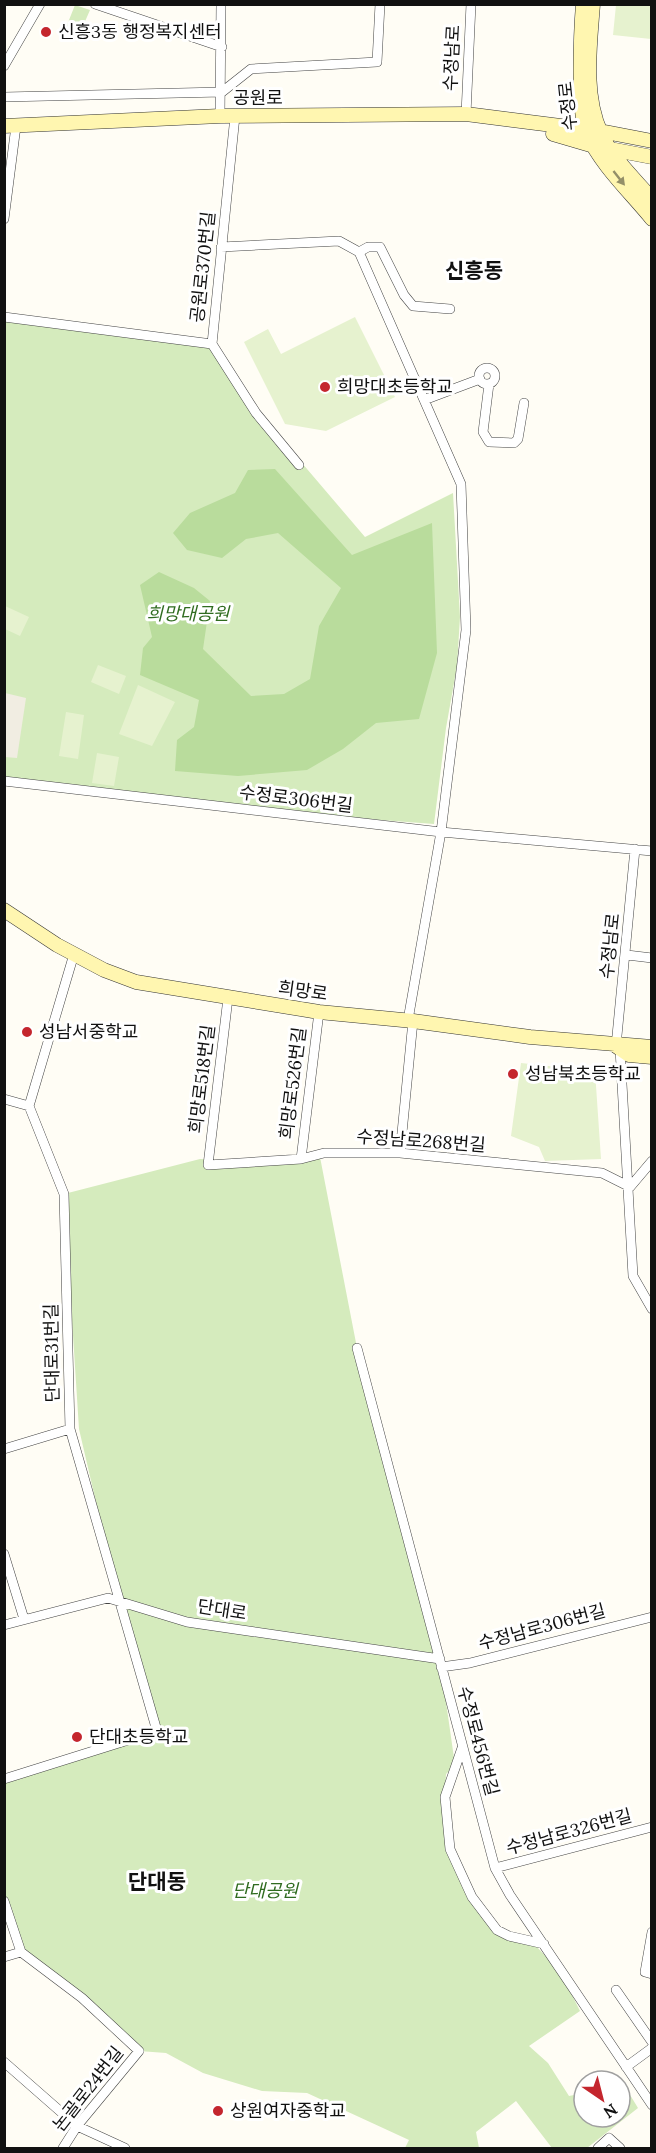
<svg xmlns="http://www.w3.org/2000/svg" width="656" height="2153" viewBox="0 0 656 2153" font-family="Lora,'Noto Sans KR',serif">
<rect width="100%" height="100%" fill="#fffdf5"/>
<!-- green -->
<path fill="#d5ebbd" d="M75,5L90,10L77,40L63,35Z
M5,319L208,345L261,415L365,537L453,493L460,617L457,666L446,728L434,824L328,816L5,778Z
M320,1157L357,1348L441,1667L455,1765L446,1774L445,1797L450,1849L472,1897L497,1930L534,1944L560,1971L580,2011L529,2046L548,2063L569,2096L584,2093V2117H620V2086L624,2085L638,2108L587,2148H552L516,2101L476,2132L479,2148H405L409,2140L307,2093L262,2091L203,2073L166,2053L139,2051L21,1952L5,1899L4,1783L160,1733L119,1601L79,1429L64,1194L200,1159L233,1161Z"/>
<!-- forest -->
<path fill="#b9dc9c" d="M275,469L352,555L432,523L437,653L419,719L376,723L343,749L307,770L238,776L175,771L177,740L194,727L199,700L140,675L143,648L152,637L140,585L159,572L194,588L210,601L203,649L251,696L284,694L310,679L319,626L341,588L278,533L246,539L222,558L187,550L173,533L190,513L235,493L248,470Z"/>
<!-- pitch -->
<path fill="#e6f2cf" d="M616,5H651V39L613,35Z
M355,317L395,397L326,431L285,424L244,342L268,329L281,354Z
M5,606L29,617L20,636L5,629Z
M98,665L126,676L119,694L91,682Z
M138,685L175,702L152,746L119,734Z
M66,712L84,715L78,759L59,756Z
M97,753L119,757L114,786L92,783Z
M521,1063L595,1071L601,1159L545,1161L539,1147L511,1136Z"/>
<!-- plaza -->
<path fill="#f1ede2" d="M5,693L26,698L17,758L5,757Z"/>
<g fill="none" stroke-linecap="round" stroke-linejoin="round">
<!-- minor casing -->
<g stroke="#444" stroke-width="10">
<path id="minor" d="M95,4L222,47
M4,66L40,4
M4,97L222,92L251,69L377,62L380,4
M466,114L471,4
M220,116L221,4
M235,116L212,344L256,413L299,465
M4,219L16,126
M359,252L368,247H380L404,295L413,306L450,309
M4,317L212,344
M479 376a8 8 0 1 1 16 0a8 8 0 1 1-16 0Z
M489,384L483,432L489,442L514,443L518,439L524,403
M424,400L480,379
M4,781L441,832L466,630L461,484L359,252L339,241L221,247
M627,955L652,958
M228,998L208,1165L301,1159L324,1153H400L602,1173L630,1187L652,1161
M408,1020L441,832L652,851
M616,1046L635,849
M620,1049L633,1276L652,1309
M4,1099L29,1106L74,954
M400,1153L413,1021
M301,1159L319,1012
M357,1348L495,1868L510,1895L652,2105
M4,1449L70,1429
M4,1554L24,1619
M4,1625L108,1598L187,1622L440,1659
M441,1667L470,1663L652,1617
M462,1748L445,1797L450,1849L472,1897L497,1930L509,1936L544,1944
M4,1779L157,1731L70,1429L64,1194L29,1106
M495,1868L652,1827
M4,1901L21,1952
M652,1932L645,1972L652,1974
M21,1952L82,1998L139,2051L77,2126L63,2148
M4,1957L21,1952
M616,1990L652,2042
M4,2062L77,2126L125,2148
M626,2067L652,2048
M598,2148L609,2138L620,2148"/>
</g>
<!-- secondary casing -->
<g stroke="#333" stroke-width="15">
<path id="secondary" d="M583,4C581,29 577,113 587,134C601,165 630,192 652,219
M593,4C590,45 583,95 601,133C612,158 634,178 652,199
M4,126L220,116L466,114L600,131L652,141
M553,134L594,146L652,157
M4,910L57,945L104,970L136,982L319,1012L413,1021L530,1037L652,1047
M616,1046L629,1055L652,1057"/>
</g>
<!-- minor -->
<use href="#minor" stroke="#fff" stroke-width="9"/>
<!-- secondary -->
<use href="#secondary" stroke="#fff6b0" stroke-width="14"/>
</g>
<!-- one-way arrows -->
<defs><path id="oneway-solid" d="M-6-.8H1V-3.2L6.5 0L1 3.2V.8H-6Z" transform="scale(1.5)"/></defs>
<use fill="#948f68" href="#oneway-solid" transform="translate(619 178) rotate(52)"/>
<!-- markers -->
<g fill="#c4262e" stroke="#fff" stroke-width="2">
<circle cx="46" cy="32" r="6"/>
<circle cx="325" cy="387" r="6"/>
<circle cx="27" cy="1032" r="6"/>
<circle cx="513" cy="1074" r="6"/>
<circle cx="77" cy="1737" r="6"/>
<circle cx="218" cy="2111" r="6"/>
</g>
<g text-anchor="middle" stroke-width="6" stroke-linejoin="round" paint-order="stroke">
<!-- poi labels -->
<g font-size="18" fill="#111" stroke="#fff" text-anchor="start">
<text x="58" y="38">신흥3동 행정복지센터</text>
<text x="337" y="393">희망대초등학교</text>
<text x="39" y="1038">성남서중학교</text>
<text x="525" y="1080">성남북초등학교</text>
<text x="89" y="1743">단대초등학교</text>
<text x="230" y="2117">상원여자중학교</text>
</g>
<!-- street labels -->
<g font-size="18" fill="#111" stroke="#fff">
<text transform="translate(452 58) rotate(-87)" y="6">수정남로</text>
<text x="258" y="104">공원로</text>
<text transform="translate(568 106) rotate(-96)" y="6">수정로</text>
<text transform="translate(203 267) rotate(-84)" y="6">공원로370번길</text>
<text transform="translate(296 799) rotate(7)" y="6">수정로306번길</text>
<text transform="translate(610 946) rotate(-84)" y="6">수정남로</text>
<text transform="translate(303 991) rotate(8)" y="6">희망로</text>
<text transform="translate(202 1079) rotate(-83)" y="6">희망로518번길</text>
<text transform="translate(293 1083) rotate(-83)" y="6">희망로526번길</text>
<text transform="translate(421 1141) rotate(4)" y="6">수정남로268번길</text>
<text transform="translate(52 1353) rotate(-91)" y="6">단대로31번길</text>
<text transform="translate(222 1610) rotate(9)" y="6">단대로</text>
<text transform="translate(542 1627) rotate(-15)" y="6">수정남로306번길</text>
<text transform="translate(478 1741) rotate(75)" y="6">수정로456번길</text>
<text transform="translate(569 1832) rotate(-15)" y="6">수정남로326번길</text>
<text transform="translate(88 2089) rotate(-52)" y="6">논골로24번길</text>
</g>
<!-- park labels -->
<g font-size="18" font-style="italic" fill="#2f6b1f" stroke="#fff">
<text x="188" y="620">희망대공원</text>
<text x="265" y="1897">단대공원</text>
</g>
<!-- quarter labels -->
<g font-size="21" font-weight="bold" fill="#111" stroke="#fff">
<text x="474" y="278">신흥동</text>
<text x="157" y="1889">단대동</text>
</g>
</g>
<!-- border -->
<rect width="656" height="2153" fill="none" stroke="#111111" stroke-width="12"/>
<!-- north arrow -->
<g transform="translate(602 2099) rotate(145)"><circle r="28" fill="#ffffff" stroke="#a0a0a0" stroke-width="1.5"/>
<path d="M0-4.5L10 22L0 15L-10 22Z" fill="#c4262e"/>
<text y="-9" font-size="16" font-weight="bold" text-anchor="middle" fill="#111111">N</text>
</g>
</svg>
